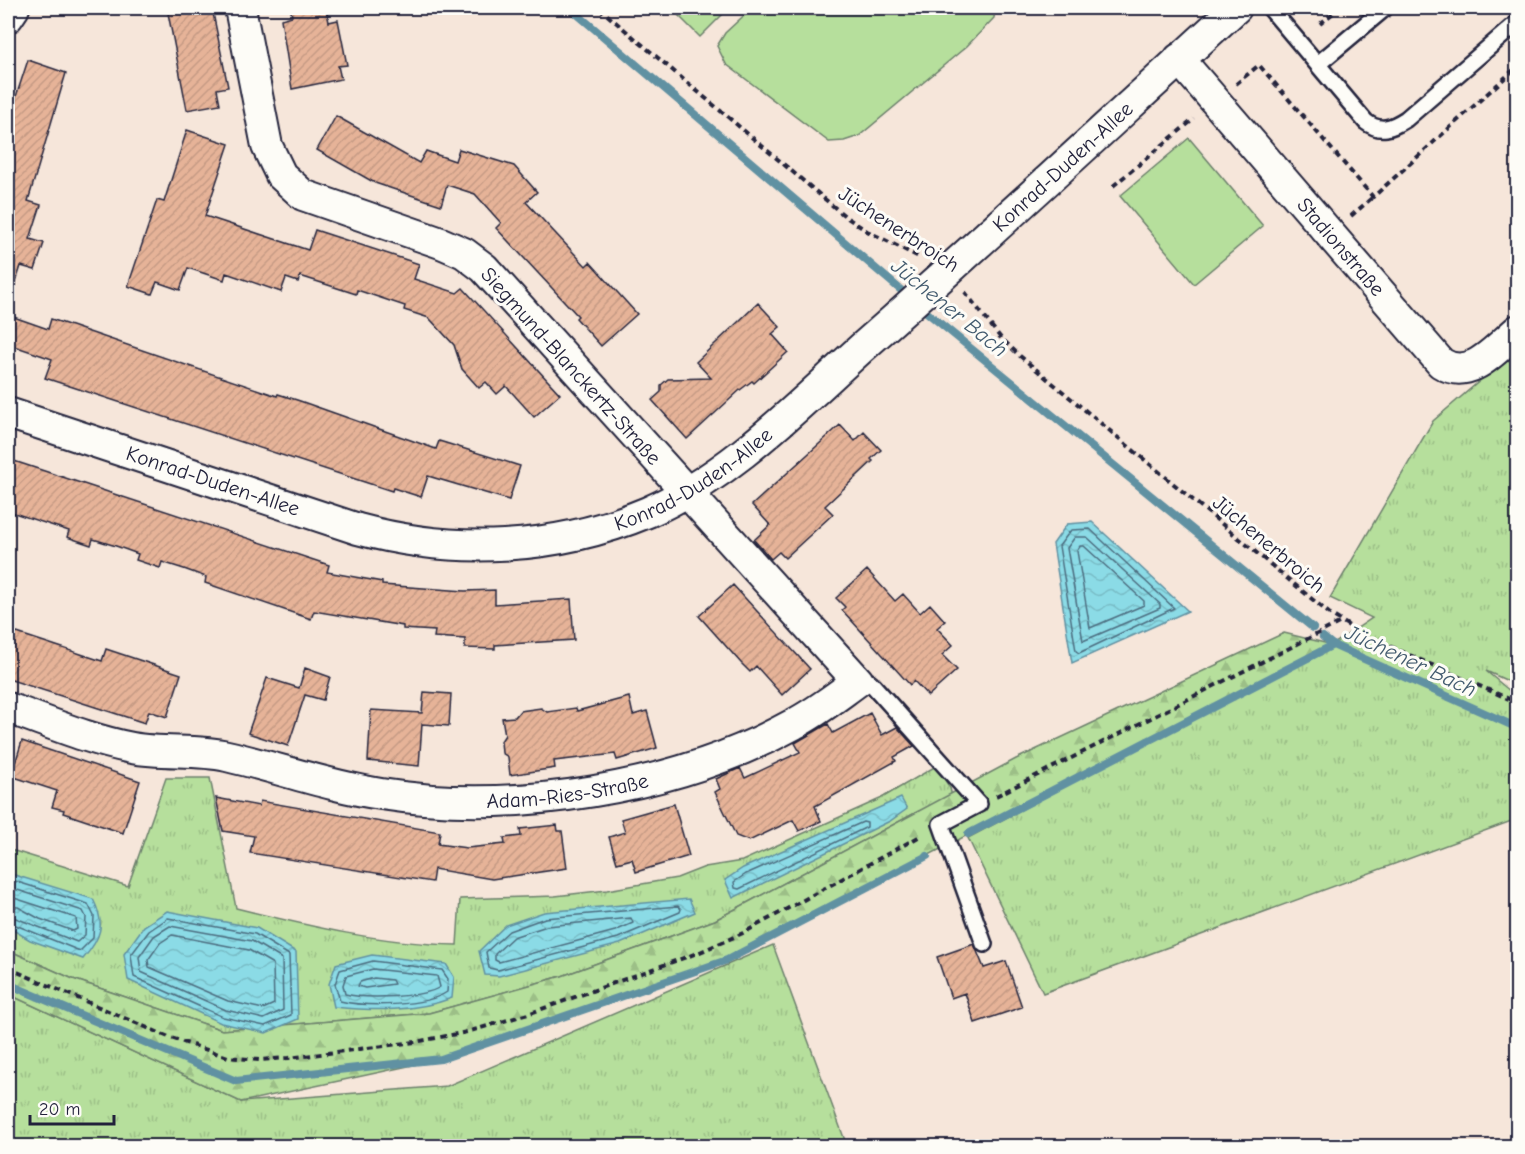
<svg xmlns="http://www.w3.org/2000/svg" width="1525" height="1154" viewBox="0 0 1525 1154" font-family="'Comic Neue',sans-serif">
<defs>
<pattern id="grass-tufts" width="24" height="20" patternUnits="userSpaceOnUse" patternTransform="scale(1.5)"><rect width="24" height="20" fill="#b6df9c"/><path d="M3 7l-1-3M5 7V3M7 7l1-3M15 17l-1-3M17 17v-4M19 17l1-3" fill="none" stroke="#9cbf87"/></pattern>
<pattern id="forest-firs" width="22" height="20" patternUnits="userSpaceOnUse" patternTransform="scale(1.5)"><rect width="22" height="20" fill="#b6df9c"/><path d="M5 1l3.5 6h-7zM16 11l3.5 6h-7z" fill="#9cbf87"/></pattern>
<pattern id="water-waves" width="16" height="10" patternUnits="userSpaceOnUse" patternTransform="scale(1.5)"><rect width="16" height="10" fill="#8bdbe6"/><path d="M0 5q4-4 8 0t8 0" fill="none" stroke="#78bcc6"/></pattern>
<pattern id="building-hatch" width="6" height="6" patternUnits="userSpaceOnUse" patternTransform="scale(1.5)"><rect width="6" height="6" fill="#e6b398"/><path d="M-1 1l2-2M0 6l6-6M5 7l2-2" fill="none" stroke="#c59a84"/></pattern>
</defs>
<rect width="100%" height="100%" fill="#f6e6da"/>
<filter id="ink" filterUnits="userSpaceOnUse"><feTurbulence type="fractalNoise" baseFrequency=".0167" numOctaves="2"/><feDisplacementMap in="SourceGraphic" scale="12" xChannelSelector="R" yChannelSelector="G"/><feConvolveMatrix kernelMatrix="1 2 1 2 8 2 1 2 1" color-interpolation-filters="sRGB"/></filter>
<g filter="url(#ink)">
<!-- grass -->
<path fill="url(#grass-tufts)" stroke="#6c806c" stroke-width="1.5" d="M1517,349V685L1486,671L1517,697V819L1043,993L968,838L1332,645L1372,618L1330,598L1433,421Z
M936,766L950,788L953,801L919,811L715,920L562,976L429,1013L222,1030L73,979L8,950V849L128,886L166,778H210L236,908C308,926 383,944 457,945L460,899L555,896L607,890L677,878L705,867L742,861L880,799Z
M773,945L847,1146H8V994L241,1102L447,1086Z"/>
<!-- forest -->
<path fill="url(#forest-firs)" stroke="#6c806c" stroke-width="1.5" d="M1284,633L1333,645L727,960L441,1059L241,1102L8,994V950L73,979L222,1030L429,1013L562,976L715,920L1016,759Z"/>
<!-- garden -->
<path fill="#b6df9c" stroke="#6c806c" stroke-width="1.5" d="M671,8H729L700,37Z
M752,8H995L994,18L967,46L859,136L844,141L829,142L726,64L717,46L725,33Z
M1189,138L1263,226L1194,284L1120,196Z"/>
<!-- water -->
<path fill="url(#water-waves)" stroke="#6191a2" stroke-width="1.5" d="M1092,522L1188,611L1072,663L1053,544L1067,524Z
M901,798L907,809L890,821L733,898L725,880L743,868Z
M8,873L93,899C106,925 101,938 83,959L30,940L8,927Z
M689,899L695,912L620,944L499,976L485,975L479,951L506,925L544,912Z
M167,911L257,928L296,952L298,1019L266,1033L221,1023L128,980L124,954L144,926Z
M372,955L446,964L454,977L452,998C415,1012 374,1011 334,1007L329,984L336,964Z"/>
<g fill="none" stroke-linecap="round" stroke-linejoin="round">
<!-- shore -->
<path stroke="#4c6c7f" stroke-width="1.5" d="M1090,529L1174,608L1079,653L1076,651L1059,546L1071,530Z
M1075,537H1087L1160,604V608L1083,641L1067,548Z
M1080,546H1084L1144,601V605L1090,628L1077,551Z
M863,822L867,823V827L739,889L735,888L734,882L746,874Z
M8,879L88,904L94,916L93,938L80,951L8,922
M8,887L83,911L86,917L85,935L77,942L8,915
M8,896L76,918L77,929L73,931L40,919L18,907L8,906
M678,906L681,909L680,912L618,938L498,970L489,968L486,952L509,931L545,918Z
M168,918L255,934L289,955L291,1015L265,1026L223,1017L134,977L131,955L149,931Z
M631,918L633,923L615,931L499,962L495,960V954L513,937L547,926Z
M170,926L252,941L282,959L283,1010L264,1019L226,1010L141,972L139,957L154,936Z
M172,935L249,950L273,964L274,1004L263,1009L228,1001L149,967L148,960L160,943Z
M373,961L442,970L448,979L447,992C425,1007 365,1007 340,1001L335,984L340,970Z
M373,969L437,976L440,987C424,998 364,999 345,994L343,985L346,976Z
M374,978L392,980L394,984L365,988L358,986L360,982Z"/>
<!-- stream -->
<path stroke="#6191a2" stroke-width="8" d="M570,8L909,297
M919,306L1313,628
M1323,637L1333,645L1518,728
M968,834L1333,645
M8,984L236,1081L441,1059L727,960L927,856"/>
</g>
<!-- building -->
<path fill="url(#building-hatch)" stroke="#22223b" stroke-width="1.5" d="M167,8H212L228,87L217,89L220,104L187,110Z
M290,8H326L329,22L338,20L347,65L338,66L341,79L292,89L281,19L292,16Z
M28,60L66,73L28,201L41,205L30,239L44,243L35,270L21,266L12,294L8,293V121Z
M336,116L419,163L426,151L455,161L459,149L514,166L537,192L526,202L586,266L590,262L637,314L601,346L576,318L578,316L496,228L501,223L475,194L447,185L441,205L375,183L317,150Z
M187,130L229,144L205,216L308,250L315,230L419,264L414,279L457,293L463,288L560,394L534,417L506,386L497,394L486,382L479,388L462,369L454,345L429,318L404,310L405,306L357,290L356,294L300,276L298,282L286,278L281,292L226,273L224,280L188,268L180,290L157,282L152,294L128,286L157,200L164,202Z
M758,303L780,327L772,334L788,352L754,383L752,381L740,390L687,439L652,400L661,392V385L668,379L711,378L696,362Z
M8,315L48,329L51,319L277,396L278,394L300,401L436,449L439,441L520,466L509,500L428,476L421,497L393,488L392,491L45,378L52,359L8,344Z
M840,425L855,441L864,432L881,450L871,459L873,461L825,506L833,514L785,558L779,552L771,559L754,540L770,525L752,505Z
M8,459L329,565L327,572L382,582V585L465,591L495,590V604L571,599L574,640L495,645V649L465,648V639L434,637L435,631L403,629V626L314,611L311,619L205,583L206,577L184,569L162,562L160,568L136,560L138,554L116,546L93,539L91,545L67,537L69,531L8,511Z
M867,570L895,601L903,594L920,613L930,604L945,621L937,628L953,645L942,655L957,670L928,696L914,681L910,685L842,610L845,607L836,598Z
M733,585L810,669L782,695L756,666L750,672L741,663L699,616Z
M8,630L102,661L106,649L181,674L167,717L149,711L145,723L8,679Z
M305,668L330,677L323,700L305,695L288,746L248,733L267,678L299,688Z
M424,692L451,694L449,726L422,724L419,766L368,761L371,710L422,713Z
M629,697L633,715L647,711L657,748L617,760L615,754L554,761L555,768L510,775L508,757L502,753L501,741L505,735L502,718L515,717L520,711L541,708L547,712L576,708L577,711Z
M870,713L882,735L897,727L914,746L894,757L896,761L815,806L821,821L799,831L793,820L749,841L736,836L715,792L720,789L716,779L740,768L745,778L800,752L795,743L828,724L833,733Z
M22,741L140,781L123,833L63,813L64,810L52,807L57,791L11,776Z
M216,798L259,806L260,801L440,832L438,844L467,848L505,844L504,838L521,836L520,829L557,825L558,831H562L567,868L492,879L434,869L432,882L250,853L254,836L223,831Z
M674,804L689,856L636,872L632,859L617,863L609,837L625,832L621,819Z
M974,944L984,968L1006,961L1022,1007L975,1023L965,993L951,998L937,957Z"/>
<g fill="none" stroke-linecap="round" stroke-linejoin="round">
<!-- service casing -->
<g stroke="#22223b" stroke-width="20">
<path id="service" d="M1270,8L1366,122C1380,133 1392,128 1406,119L1518,22
M1318,64L1385,8
M858,681L870,682L979,804L941,824L984,944"/>
</g>
<!-- minor casing -->
<g stroke="#22223b" stroke-width="34">
<g id="minor">
<path d="M8,17L14,8"/>
<path id="s1" d="M1179,59L1441,363C1471,382 1496,348 1518,330"/>
<path id="s2" d="M8,413L358,529C454,555 555,551 648,512C732,475 798,405 865,345C990,235 1113,120 1236,8"/>
<path id="s3" d="M8,708C48,722 90,740 132,748C164,754 196,749 227,756C279,768 328,786 381,794C514,815 676,789 794,724C817,712 837,696 858,681L484,268L464,253L441,243L303,195L281,175L267,146L240,8"/>
</g>
</g>
<!-- path -->
<path stroke="#22223b" stroke-width="4" stroke-dasharray="6 4.5" stroke-linecap="butt" d="M599,8L846,217L867,231L921,258
M1320,24L1339,8
M1236,84L1259,65L1373,197L1518,66
M1113,186L1194,119
M1351,216L1373,197
M965,292L1000,337L1020,356L1330,614L1362,634L1518,703
M996,796L1341,622
M8,968L171,1038L228,1057L259,1060L289,1058L415,1042L467,1032L528,1014L700,952L743,933L922,835"/>
<!-- service -->
<use href="#service" stroke="#fdfcf7" stroke-width="15"/>
<!-- minor -->
<use href="#minor" stroke="#fdfcf7" stroke-width="30"/>
</g>
</g>
<g text-anchor="middle" stroke-width="6" stroke-linejoin="round" paint-order="stroke">
<!-- street labels -->
<g font-size="21" fill="#22223b" stroke="#fdfcf7">
<text dy="7" stroke="none"><textPath href="#s2" startOffset="1206">Konrad-Duden-Allee</textPath></text>
<text transform="translate(899 229) rotate(33)" y="7">Jüchenerbroich</text>
<text dy="7" stroke="none"><textPath href="#s1" startOffset="248">Stadionstraße</textPath></text>
<text transform="translate(571 366) rotate(48)" y="7">Siegmund-Blanckertz-Straße</text>
<text dy="7" stroke="none"><textPath href="#s2" startOffset="720">Konrad-Duden-Allee</textPath></text>
<text dy="7" stroke="none"><textPath href="#s2" startOffset="216">Konrad-Duden-Allee</textPath></text>
<text transform="translate(1269 544) rotate(40)" y="7">Jüchenerbroich</text>
<text dy="7" stroke="none"><textPath href="#s3" startOffset="572">Adam-Ries-Straße</textPath></text>
</g>
<!-- water labels -->
<g font-size="22" font-style="italic" fill="#425a6e" stroke="#fdfcf7">
<text transform="translate(950 307) rotate(39)" y="8">Jüchener Bach</text>
<text transform="translate(1411 660) rotate(25)" y="8">Jüchener Bach</text>
</g>
</g>
<!-- margin -->
<rect width="1525" height="1154" fill="none" stroke="#fdfcf7" stroke-width="30"/>
<rect x="15" y="15" width="1495" height="1124" fill="none" stroke="#22223b" stroke-width="2" filter="url(#ink)"/>
<!-- scale -->
<path d="M30 1115v9h84v-9" fill="none" stroke="#22223b" stroke-width="3"/>
<text x="39" y="1115" font-size="18" fill="#22223b" stroke="#fdfcf7" stroke-width="4.5" paint-order="stroke">20 m</text>
</svg>
